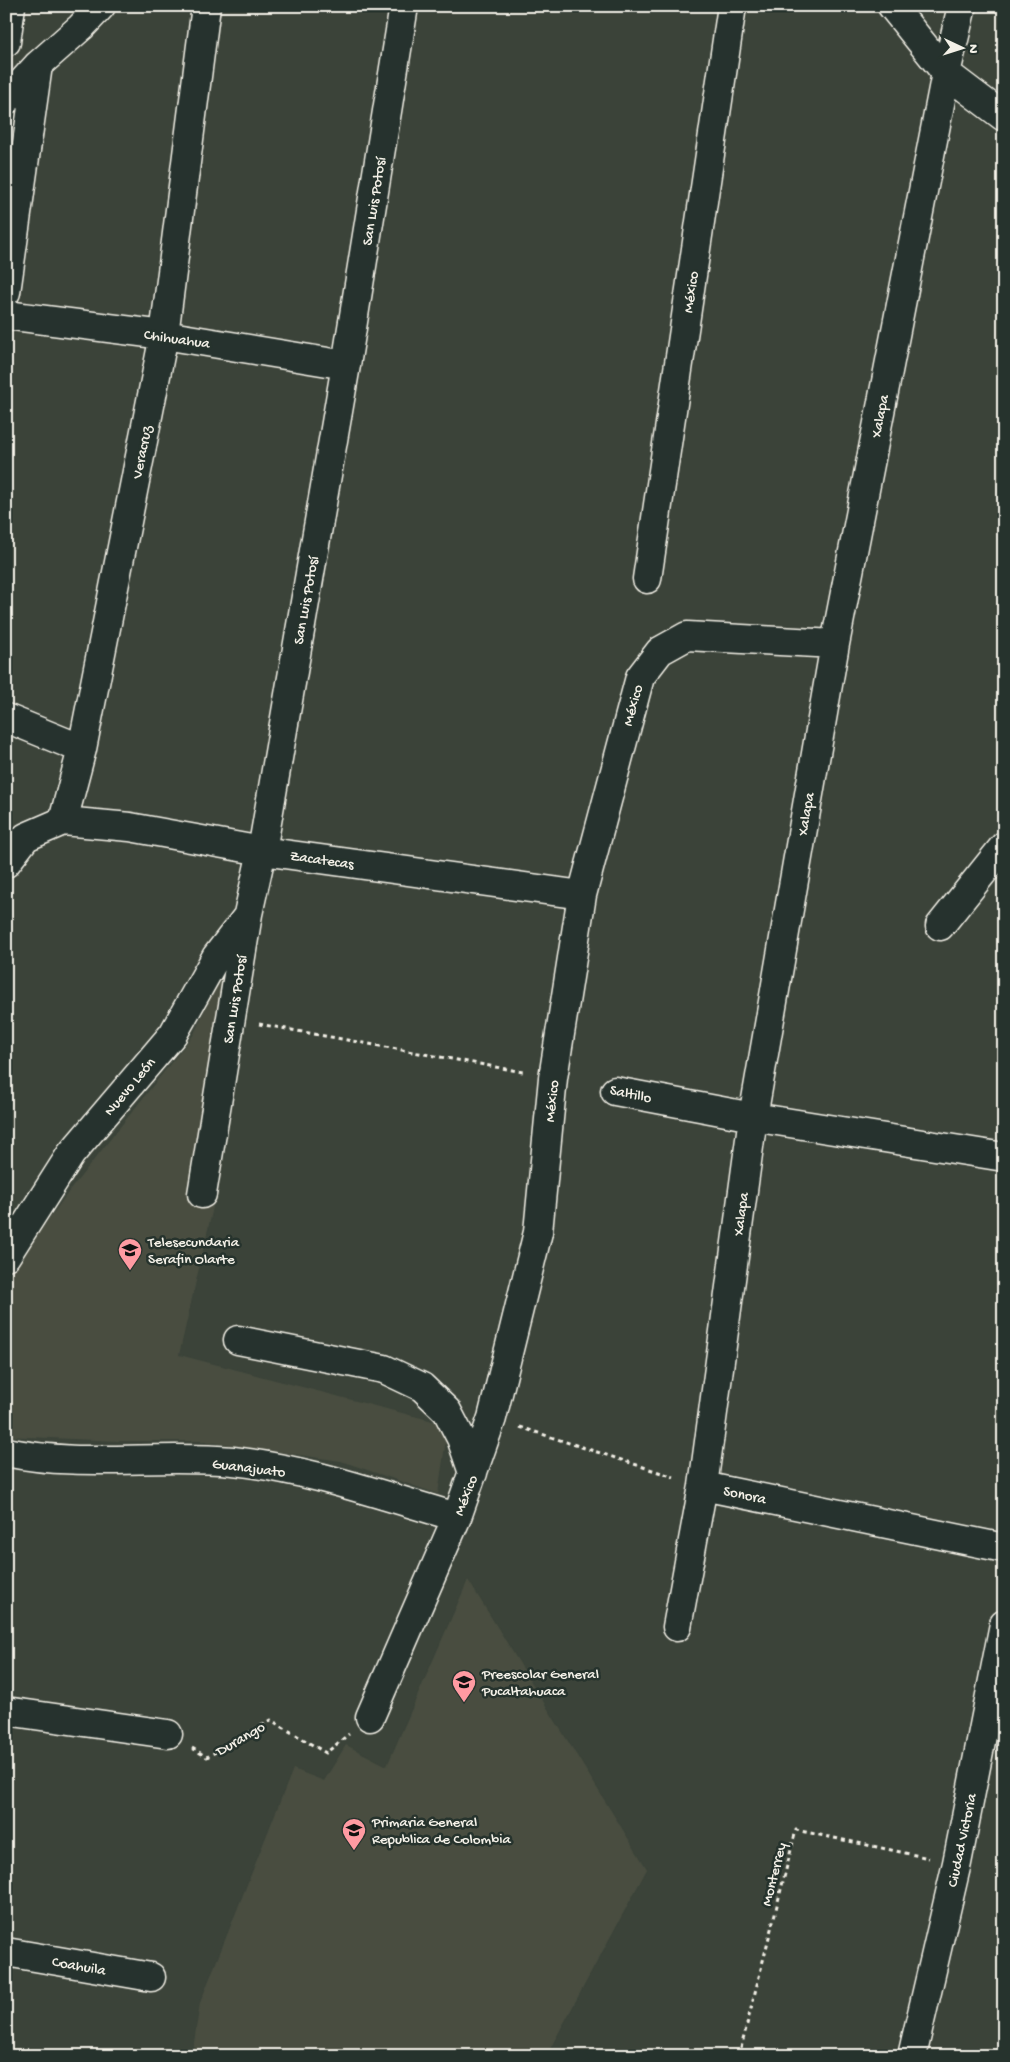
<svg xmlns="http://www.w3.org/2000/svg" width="1010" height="2062" viewBox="0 0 1010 2062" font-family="'Gochi Hand',sans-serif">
<rect width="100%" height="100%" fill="#3b4339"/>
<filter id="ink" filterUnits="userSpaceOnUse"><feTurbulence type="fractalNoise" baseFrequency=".02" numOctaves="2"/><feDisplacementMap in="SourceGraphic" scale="10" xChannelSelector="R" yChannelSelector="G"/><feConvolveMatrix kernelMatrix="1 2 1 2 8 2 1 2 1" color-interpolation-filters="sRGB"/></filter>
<g filter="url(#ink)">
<!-- built -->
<path fill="#494e41" d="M233,946L188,1197L213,1207L179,1355L448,1425L438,1494L341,1461L202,1441H119L6,1436V1278L70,1190L194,1034Z
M468,1580L647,1869L546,2056H192L200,2003L293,1769L324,1781L346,1745L387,1766Z"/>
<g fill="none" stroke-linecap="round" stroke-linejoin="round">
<!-- street casing -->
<g stroke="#f4f1e8" stroke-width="31">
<path id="street" d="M892,6L946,73L1004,117
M6,42L11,6
M6,100L38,65L81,27L101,6
M6,292L38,65
M6,315L164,335L346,365
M647,579L732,6
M6,718L82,749
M63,821L82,749L164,335L206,6
M6,863L26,837L63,821L130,827L262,851L582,895
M940,926L1004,846
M615,1091L753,1117L1004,1157
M202,1194L248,914L262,851L346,365L404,6
M6,1256L71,1154L173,1034L216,957L246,918
M238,1340L384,1369L422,1387L447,1411L461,1438L473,1473
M6,1452C81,1468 157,1454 233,1461C309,1469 383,1496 457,1517
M703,1486L1004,1548
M677,1627L703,1486L753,1117L835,644L946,73L962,6
M6,1711L168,1734
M370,1717L457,1517L492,1418L538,1232L553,1078L582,895L640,677L660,651L687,636L835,644
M6,1952L151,1977
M912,2056L957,1863L1004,1624"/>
</g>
<!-- path -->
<path stroke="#f4f1e8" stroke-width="3" stroke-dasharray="4 4" stroke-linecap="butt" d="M259,1024L523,1072
M520,1427L674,1477
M192,1748L207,1757L271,1720L326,1753L349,1734
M739,2056L796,1830L929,1858"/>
<!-- street -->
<use href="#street" stroke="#26332d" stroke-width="28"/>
</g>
</g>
<!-- icons -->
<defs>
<g id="school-pin" transform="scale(1.25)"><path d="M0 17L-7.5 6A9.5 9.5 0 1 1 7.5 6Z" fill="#ff9aa2" stroke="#26332d"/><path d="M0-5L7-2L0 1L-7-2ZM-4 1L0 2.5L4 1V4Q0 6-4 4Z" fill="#111"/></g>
</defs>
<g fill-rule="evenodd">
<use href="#school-pin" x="130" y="1250"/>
<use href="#school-pin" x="464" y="1682"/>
<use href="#school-pin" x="354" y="1830"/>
</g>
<g text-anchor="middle" stroke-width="5" stroke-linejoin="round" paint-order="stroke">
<!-- street labels -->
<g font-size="15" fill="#f4f1e8" stroke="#26332d">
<text transform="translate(373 201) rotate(-81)" y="5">San Luis Potosí</text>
<text transform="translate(690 292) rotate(-82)" y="5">México</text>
<text transform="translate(177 338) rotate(8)" y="5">Chihuahua</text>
<text transform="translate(879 416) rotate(-79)" y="5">Xalapa</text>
<text transform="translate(141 452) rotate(-79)" y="5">Veracruz</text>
<text transform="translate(305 600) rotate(-80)" y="5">San Luis Potosí</text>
<text transform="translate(632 705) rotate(-75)" y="5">México</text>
<text transform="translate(805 814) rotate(-80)" y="5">Xalapa</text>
<text transform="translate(322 859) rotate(8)" y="5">Zacatecas</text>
<text transform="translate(234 999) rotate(-81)" y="5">San Luis Potosí</text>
<text transform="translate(129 1086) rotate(-50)" y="5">Nuevo León</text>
<text transform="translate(631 1093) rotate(12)" y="5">Saltillo</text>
<text transform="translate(551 1101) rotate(-84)" y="5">México</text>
<text transform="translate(740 1214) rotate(-82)" y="5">Xalapa</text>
<text transform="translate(249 1467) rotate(7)" y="5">Guanajuato</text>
<text transform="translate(745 1494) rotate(12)" y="5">Sonora</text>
<text transform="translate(465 1495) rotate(-69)" y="5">México</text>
<text transform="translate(240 1738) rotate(-30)" y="5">Durango</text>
<text transform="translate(961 1840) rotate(-78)" y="5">Ciudad Victoria</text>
<text transform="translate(773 1874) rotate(-76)" y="5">Monterrey</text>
<text transform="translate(79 1965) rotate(10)" y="5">Coahuila</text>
</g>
<!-- poi labels -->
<g font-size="15" fill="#f4f1e8" stroke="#26332d" text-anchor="start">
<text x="148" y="1246">Telesecundaria<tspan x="148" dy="17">Serafin Olarte</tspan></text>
<text x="482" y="1678">Preescolar General<tspan x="482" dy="17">Pucaltahuaca</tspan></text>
<text x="372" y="1826">Primaria General<tspan x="372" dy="17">Republica de Colombia</tspan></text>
</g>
</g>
<!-- margin -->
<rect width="1010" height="2062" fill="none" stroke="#26332d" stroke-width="25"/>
<rect x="12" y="12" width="985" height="2037" fill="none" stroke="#f4f1e8" stroke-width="2" filter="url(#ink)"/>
<!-- north arrow -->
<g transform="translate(962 48) rotate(94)" stroke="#26332d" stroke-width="4" paint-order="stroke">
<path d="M0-4L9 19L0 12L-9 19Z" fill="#f4f1e8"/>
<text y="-8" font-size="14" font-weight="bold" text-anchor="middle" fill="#f4f1e8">N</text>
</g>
</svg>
